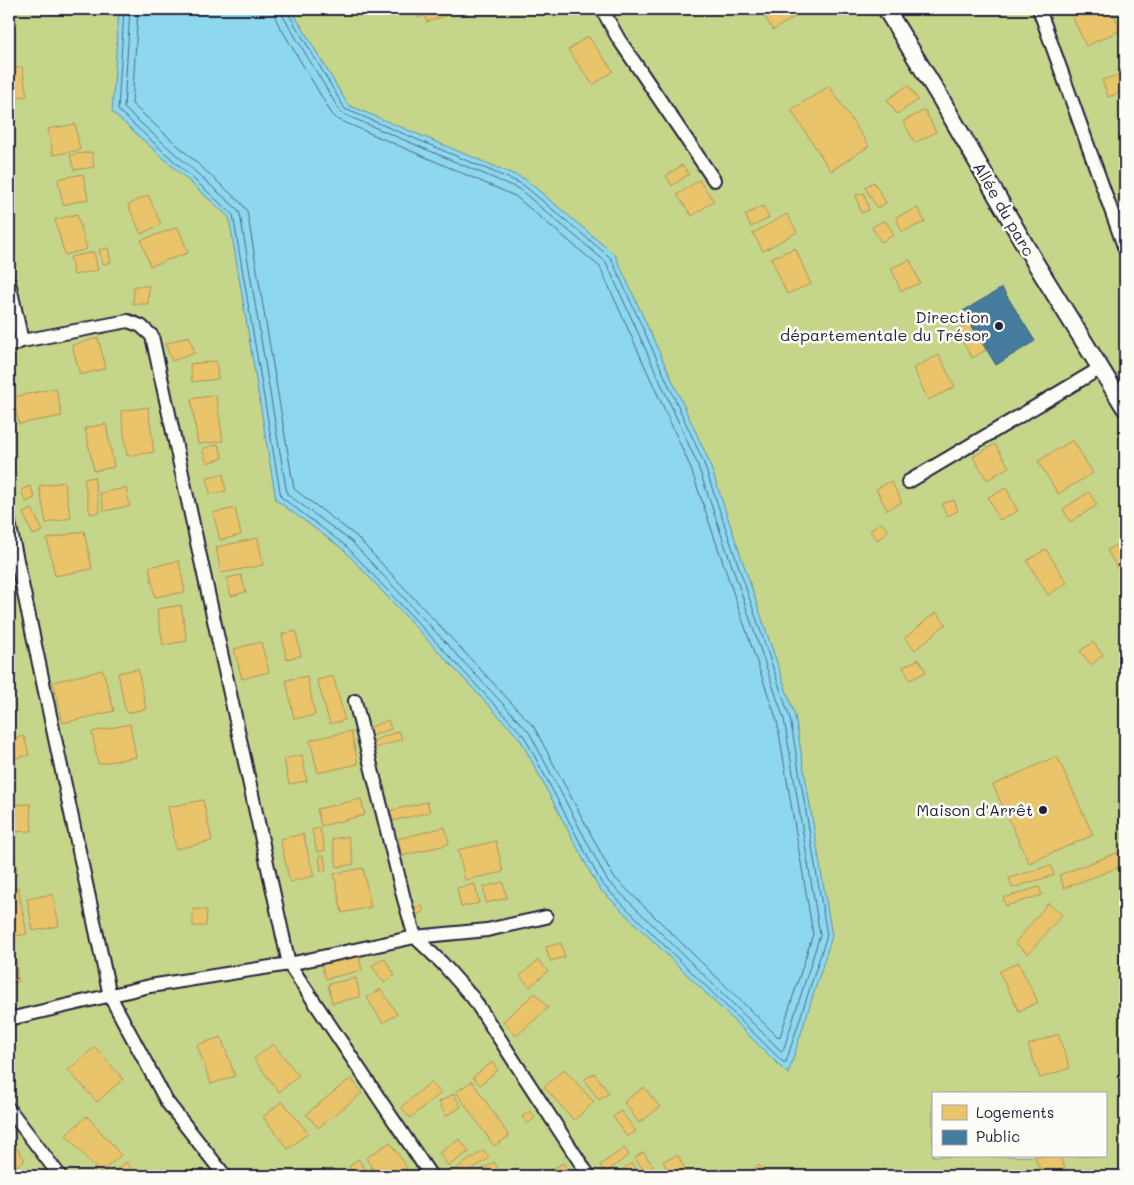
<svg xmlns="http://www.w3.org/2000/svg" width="1134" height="1185" viewBox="0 0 1134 1185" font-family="Mali,sans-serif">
<rect width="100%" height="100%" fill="#fdfcf7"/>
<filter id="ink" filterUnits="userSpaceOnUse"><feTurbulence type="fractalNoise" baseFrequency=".02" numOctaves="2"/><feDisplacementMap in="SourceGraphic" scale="10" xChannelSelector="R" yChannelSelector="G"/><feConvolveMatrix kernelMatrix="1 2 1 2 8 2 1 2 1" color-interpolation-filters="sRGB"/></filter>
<g filter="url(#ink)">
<!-- green -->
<path fill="#c5d58a" stroke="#747c62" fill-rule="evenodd" d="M9,9H1125V1176H9ZM933,1094H1105V1156H933Z"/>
<!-- water -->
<path fill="#8dd7ef" stroke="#628fa7" d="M119,9H291L348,105L525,179L615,255L708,459L795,716L832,936L788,1074L598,887L520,739L343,549L276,500L229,217L112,112Z"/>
<!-- homes -->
<path fill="#e9c46a" stroke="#ad935c" d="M415,9H444H442L445,16L427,22L425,15L418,18Z
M760,9H808L773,30Z
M1069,9H1111L1121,30L1086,46Z
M588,36L613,71L593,85L568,50Z
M22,67L27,96L15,98L10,69Z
M1125,73V91L1108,97L1102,80Z
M908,85L918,100L897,114L887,100Z
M829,86L869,146L831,171L791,110Z
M925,110L936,132L915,143L903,121Z
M75,124L80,150L53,155L48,129Z
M92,152L94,167L74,170L70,155Z
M682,165L689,174L672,186L666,176Z
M83,174L88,199L63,205L58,179Z
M699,180L714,201L692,216L677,195Z
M874,182L886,203L877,208L865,187Z
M864,193L869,210L861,213L856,195Z
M148,195L161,224L141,234L128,205Z
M763,206L769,218L751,227L745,215Z
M918,208L925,222L902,232L896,217Z
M77,214L87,249L65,255L55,220Z
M787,214L797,232L763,251L753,233Z
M885,220L894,235L881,242L872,227Z
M178,227L188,253L150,266L141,240Z
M108,248L111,262L103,264L99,250Z
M795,248L811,284L787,294L771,258Z
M94,252L98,270L74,275L70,257Z
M910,260L920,283L901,291L891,268Z
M134,286H149L148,304H133Z
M970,323L986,350L972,358L956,331Z
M189,336L195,353L172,361L165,344Z
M98,338L106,368L80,375L72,345Z
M939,355L955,387L928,400L913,368Z
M216,361L218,379L192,382L190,364Z
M56,388L62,416L19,424L13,397Z
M216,395L223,441L198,444L191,399Z
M148,407L154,452L127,456L121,411Z
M106,424L114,467L94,471L85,428Z
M1073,440L1093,473L1058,494L1038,461Z
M218,444L223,458L207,463L202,449Z
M995,444L1009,467L987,480L973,457Z
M223,474L226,491L210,494L207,477Z
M94,477L100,512L90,514L84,479Z
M891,481L902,502L887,510L876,489Z
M64,482L71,518L46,523L39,486Z
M30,486L35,498L26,502L21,490Z
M126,488L130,506L104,511L100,493Z
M1006,488L1018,511L999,520L988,497Z
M1089,492L1097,505L1070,522L1063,509Z
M954,500L958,511L947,516L942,504Z
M235,508L241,535L220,540L213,513Z
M32,509L43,531L33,535L23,513Z
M880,522L888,530L878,540L870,531Z
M84,531L92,569L55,576L47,539Z
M258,538L263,565L221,573L216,547Z
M1125,540V582L1107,550Z
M1046,549L1067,583L1048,595L1027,561Z
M179,561L185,592L155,597L149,567Z
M241,575L246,592L231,596L227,578Z
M181,605L187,641L163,645L157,609Z
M936,612L946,624L915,650L905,638Z
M296,631L301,656L286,659L282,634Z
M261,642L269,672L242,679L234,649Z
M1093,642L1103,655L1091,665L1080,651Z
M919,659L926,672L910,680L903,667Z
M138,669L146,709L126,713L118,673Z
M103,670L114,711L63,723L53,682Z
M307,676L315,715L294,719L286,680Z
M333,676L345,720L330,724L317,680Z
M388,720L391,729L367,738L364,730Z
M130,724L136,757L98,764L92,732Z
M351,731L358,764L318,773L310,740Z
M399,731L402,739L370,750L367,743Z
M24,736L29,755L9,760V740Z
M302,755L307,781L289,784L284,759Z
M1057,756L1093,835L1029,863L993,785Z
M361,799L365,815L321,826L317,809Z
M203,800L212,841L176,849L168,807Z
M427,802L430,812L392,821L389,811Z
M30,804L32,831L12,832L10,805Z
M445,827L449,844L402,856L398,839Z
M320,828L325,850L317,852L312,830Z
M303,834L314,876L290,882L280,839Z
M348,836L354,864L337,867L332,839Z
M496,841L503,872L465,880L458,850Z
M14,847L17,875L9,876V848Z
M1124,850L1125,865L1064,888L1059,875Z
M324,855L326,871H321L319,856Z
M1051,865L1054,875L1012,888L1009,878Z
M363,868L371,907L342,913L334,874Z
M503,882L507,898L486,903L483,887Z
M475,884L479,903L461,907L457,888Z
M18,887L27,934L15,936L9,906V889Z
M1039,887L1042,895L1006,906L1003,898Z
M53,894L59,926L33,931L27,899Z
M1048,903L1062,915L1028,954L1015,943Z
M422,905L424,912L413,916L410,909Z
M193,909L207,910L206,926H193Z
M561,943L565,957L550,961L546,947Z
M358,953L362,970L326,979L321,963Z
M384,958L395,975L384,983L372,966Z
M9,960H16L18,982L9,983Z
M538,960L548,971L530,987L520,976Z
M1018,962L1038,1002L1019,1011L999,972Z
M356,978L360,997L332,1003L328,984Z
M381,989L397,1014L383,1023L367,998Z
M535,993L548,1008L516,1036L503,1021Z
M1058,1034L1070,1068L1040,1078L1028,1045Z
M221,1037L235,1076L211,1084L197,1045Z
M273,1044L299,1076L279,1092L254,1059Z
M95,1047L123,1079L97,1102L68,1070Z
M492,1062L498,1070L480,1085L473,1077Z
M564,1069L594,1102L574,1120L544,1087Z
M594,1073L609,1093L599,1100L584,1080Z
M351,1078L362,1093L318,1128L306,1114Z
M472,1081L509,1136L494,1146L456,1092Z
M431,1082L441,1093L410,1118L401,1107Z
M644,1087L660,1107L639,1123L624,1102Z
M454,1094L461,1107L446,1116L439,1102Z
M282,1101L308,1133L288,1149L263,1117Z
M530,1111L535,1118L527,1124L522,1117Z
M621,1111L636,1131L627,1137L613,1117Z
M87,1116L121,1155L100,1173L66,1135Z
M9,1137L25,1160L9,1171Z
M460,1139L469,1152L448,1166L439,1153Z
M390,1142L407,1168L395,1176H377L366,1158Z
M624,1148L629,1155L605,1173L600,1165Z
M484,1150L489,1158L462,1176H445Z
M643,1152L653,1166L645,1172L635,1158Z
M678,1155L688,1176H670L663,1161Z
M1034,1156H1060L1067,1174L1061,1176H1043Z
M358,1159L366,1170L356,1176L349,1167Z
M126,1162L137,1176H108Z
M494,1162L503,1176H471Z
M563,1163L571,1176H540Z
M631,1163L641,1176H614Z
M759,1165L767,1176H751L748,1173Z"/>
<!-- public -->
<path fill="#457b9d" stroke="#3a6080" d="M1002,288L1035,341L996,365L963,311Z"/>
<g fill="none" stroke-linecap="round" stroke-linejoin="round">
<!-- shore -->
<path stroke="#4d6a83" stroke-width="1" d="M124,9L118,110L233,215L281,497L346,546L524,736L602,884L783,1062H786L827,935L790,718L703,461L611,258L522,184L345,109L288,13V9
M130,9L124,108L236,208L240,214L287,494L351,541L529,732L607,880L780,1050L783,1051L820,935L784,719L697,463L606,262L519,189L341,113L283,16L281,9
M138,9L132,104L241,203L247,211L294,489L356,536L534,727L613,876L777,1036L780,1037L813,934L777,721L690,466L600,267L515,196L337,119L332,114L276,20L274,9"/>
<!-- minor casing -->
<g stroke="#22223b" stroke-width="16">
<path id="minor" d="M602,9L618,38L714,180
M1039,9L1125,249
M9,282L22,341
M9,346L22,341L128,321L141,326L152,336L289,964L431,1176
M908,482L1099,369
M9,523L110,996L167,1102L225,1176
M355,701L404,899L415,937L442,963L473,998L589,1176
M9,1019L150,986L289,964L415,937L487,930L546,917
M9,1109L60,1176"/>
</g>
<!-- tertiary casing -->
<g stroke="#22223b" stroke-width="20">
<path id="tertiary" d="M886,9L941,99L1036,264L1125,408"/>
</g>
<!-- minor -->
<use href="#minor" stroke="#fdfcf7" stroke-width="12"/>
<!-- tertiary -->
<use href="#tertiary" stroke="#fdfcf7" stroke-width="16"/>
</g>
</g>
<!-- markers -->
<g fill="#22223b" stroke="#fdfcf7" stroke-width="2">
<circle cx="999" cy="326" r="5"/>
<circle cx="1043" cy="810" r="5"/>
</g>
<g text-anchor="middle" stroke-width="5" stroke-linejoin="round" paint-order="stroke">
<!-- street labels -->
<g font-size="16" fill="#22223b" stroke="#fdfcf7">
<text transform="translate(1004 209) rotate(60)" y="6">Allée du parc</text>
</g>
<!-- poi labels -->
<g font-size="16" fill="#22223b" stroke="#fdfcf7" text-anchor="end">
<text x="989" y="323">Direction<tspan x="989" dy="18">départementale du Trésor</tspan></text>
<text x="1033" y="816">Maison d'Arrêt</text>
</g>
</g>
<!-- margin -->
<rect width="1134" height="1185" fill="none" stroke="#fdfcf7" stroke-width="30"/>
<rect x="15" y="15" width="1104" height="1155" fill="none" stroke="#22223b" stroke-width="2" filter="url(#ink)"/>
<!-- legend -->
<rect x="932" y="1092" width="175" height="65" fill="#fdfcf7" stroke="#a5a5ac"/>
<rect x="942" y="1105" width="25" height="15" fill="#e9c46a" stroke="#a5a5ac"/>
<text x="976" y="1118" font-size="15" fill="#22223b">Logements</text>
<rect x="942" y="1130" width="25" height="15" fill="#457b9d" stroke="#a5a5ac"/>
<text x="976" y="1142" font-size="15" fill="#22223b">Public</text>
</svg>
